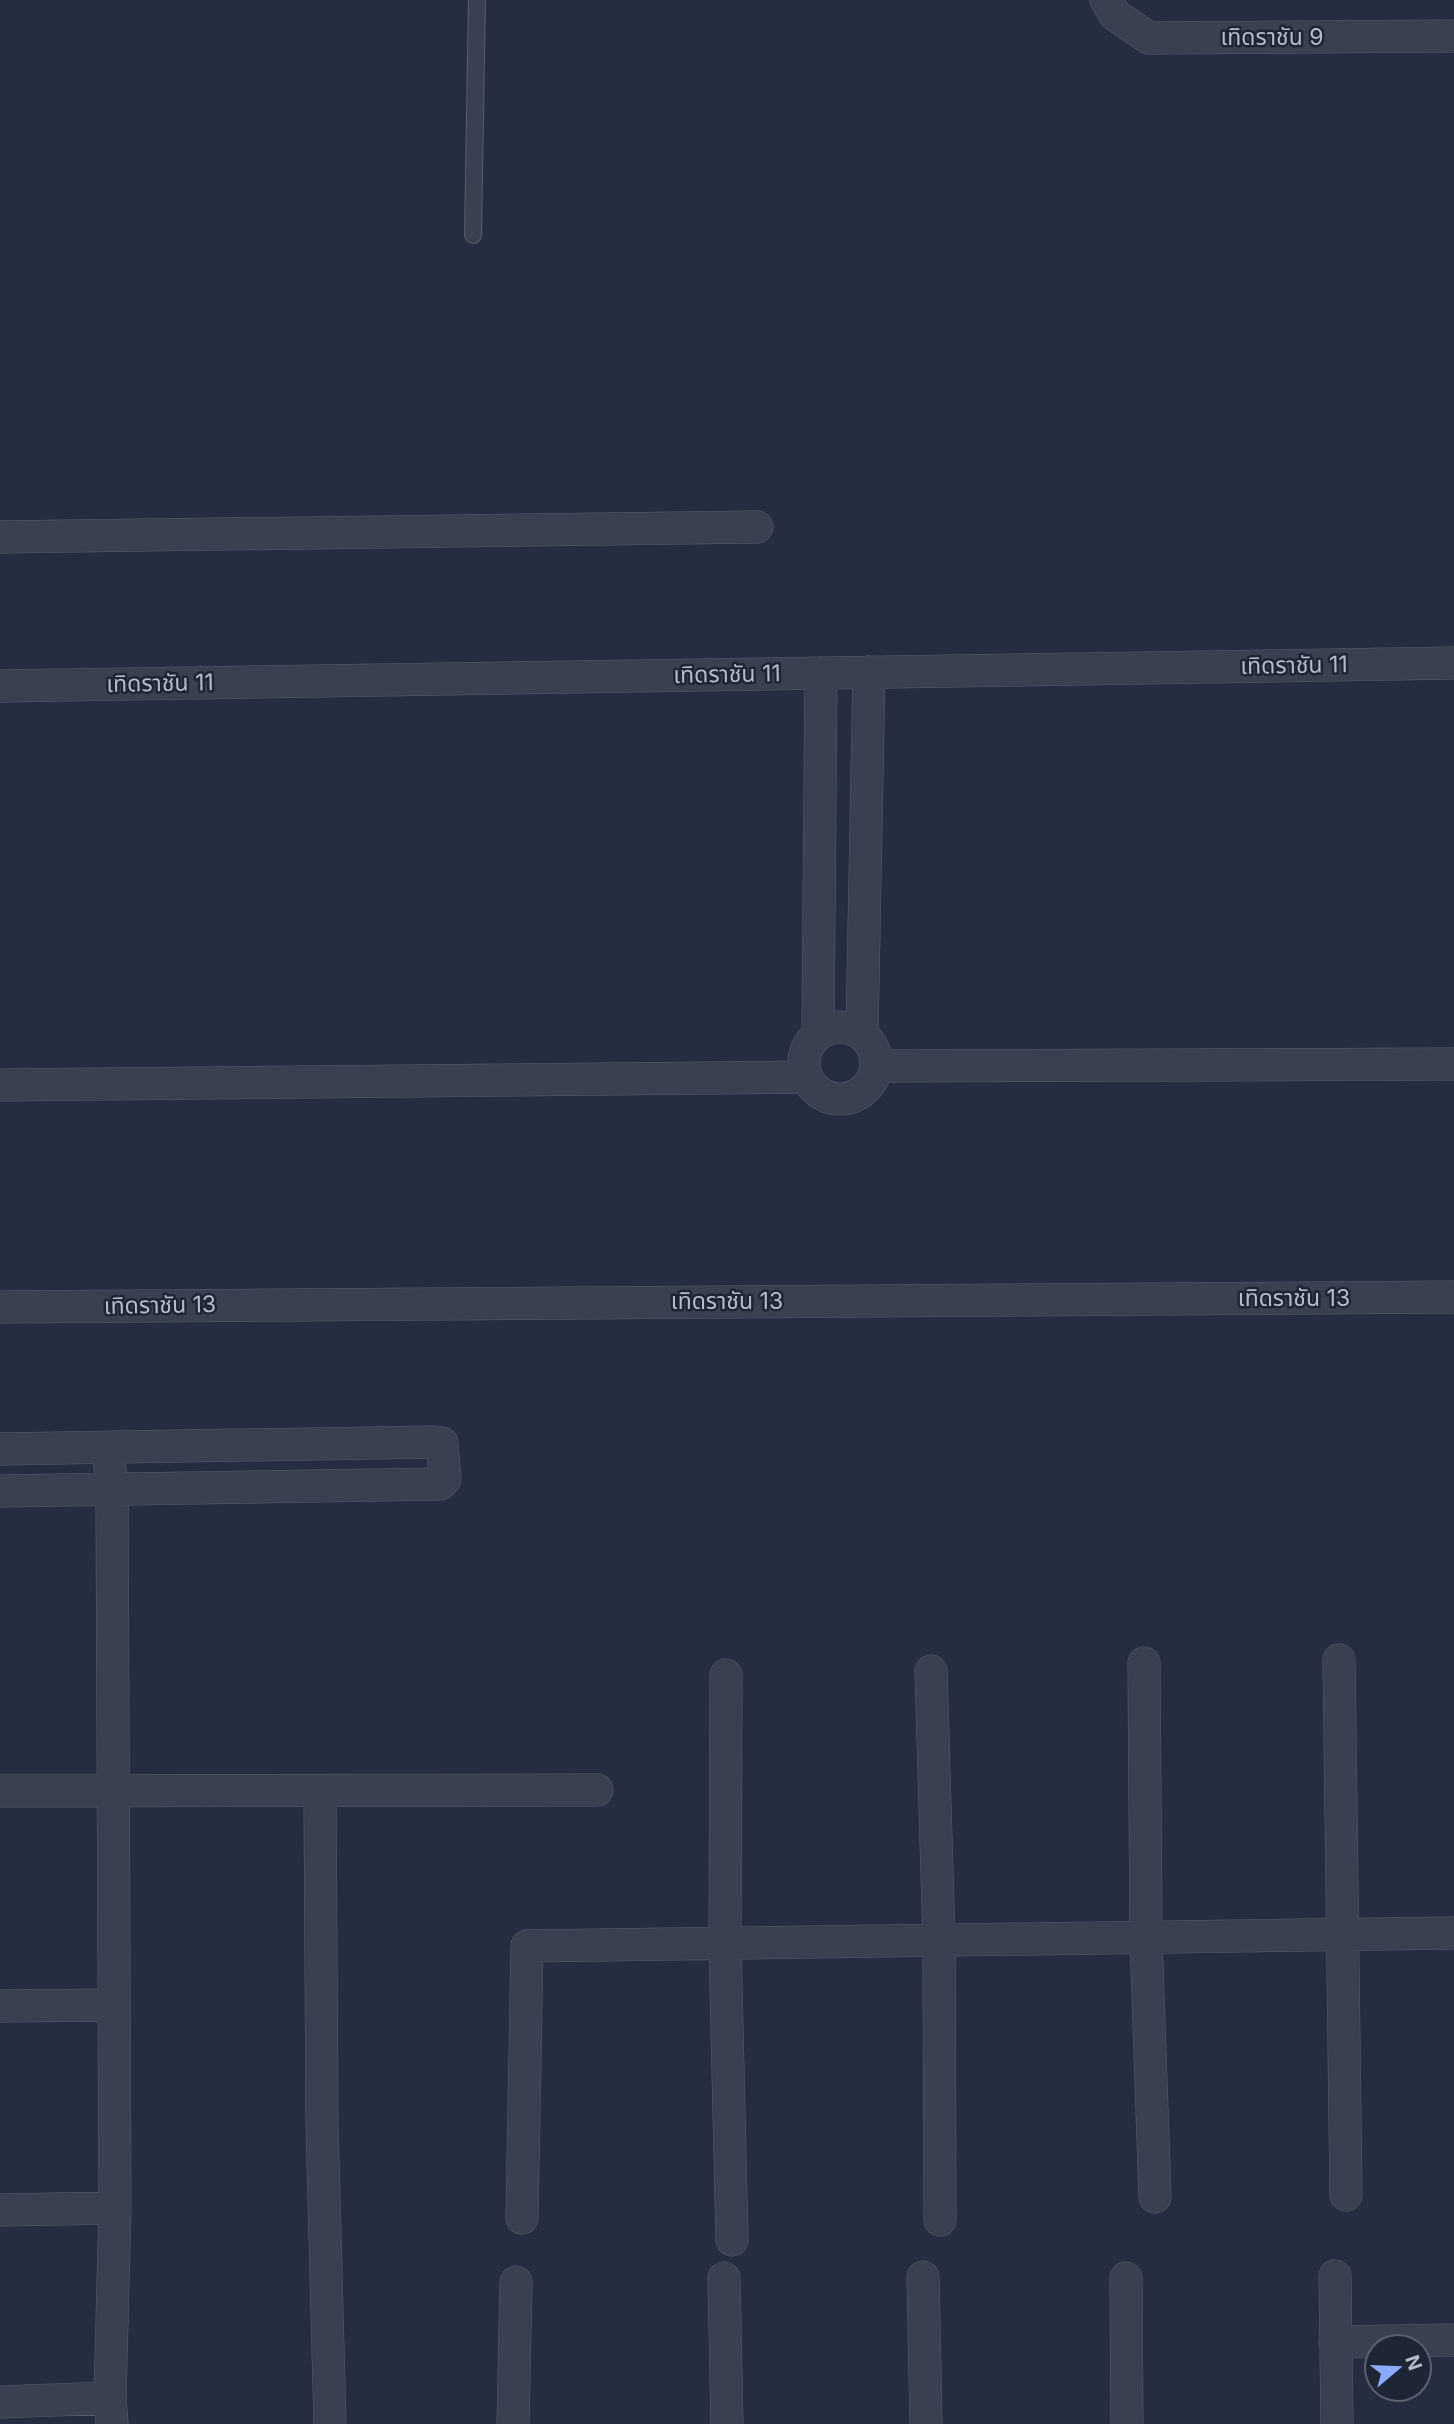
<svg xmlns="http://www.w3.org/2000/svg" width="1454" height="2424" viewBox="0 0 1454 2424" font-family="Inter,'Noto Sans Thai',sans-serif">
<rect width="100%" height="100%" fill="#252e40"/>
<g fill="none" stroke-linecap="round" stroke-linejoin="round">
<!-- lane casing -->
<g stroke="#575e6d" stroke-width="18">
<path id="lane" d="M473,235L477,0"/>
</g>
<!-- street casing -->
<g stroke="#575e6d" stroke-width="33">
<path id="street" d="M1106,0L1115,15L1149,38L1454,36
M0,537L757,527
M0,686L1454,663
M804 1063a36 36 0 1 1 72 0a36 36 0 1 1-72 0Z
M818,1034L821,673
M862,1034L869,672
M876,1066L1454,1064
M0,1085L806,1077
M0,1307L1454,1297
M108,1448L112,1489L115,2208L110,2398
M0,1449L434,1442L442,1443L445,1479L440,1484L0,1491
M1339,1660L1346,2195
M1144,1663L1146,1937L1155,2197
M931,1671L939,1940L940,2220
M726,1675L725,1943L732,2240
M0,1791L597,1790
M320,1791L322,2124L330,2424
M0,2006L114,2005
M0,2210L115,2208
M522,2218L527,1946L1454,1933
M1335,2276L1337,2424
M923,2277L926,2424
M724,2278L727,2424
M1126,2278L1127,2424
M1335,2342L1454,2340
M0,2402L110,2398L112,2424
M513,2424L516,2282"/>
</g>
<!-- lane -->
<use href="#lane" stroke="#394050" stroke-width="16"/>
<!-- street -->
<use href="#street" stroke="#394050" stroke-width="32"/>
</g>
<g text-anchor="middle" stroke-width="5" stroke-linejoin="round" paint-order="stroke">
<!-- street labels -->
<g font-size="23" fill="#b6bbca" stroke="#1e2535">
<text x="1272" y="45">เทิดราชัน 9</text>
<text transform="translate(1294 665) rotate(-1)" y="8">เทิดราชัน 11</text>
<text transform="translate(727 674) rotate(-1)" y="8">เทิดราชัน 11</text>
<text transform="translate(160 683) rotate(-1)" y="8">เทิดราชัน 11</text>
<text x="1294" y="1306">เทิดราชัน 13</text>
<text x="727" y="1309">เทิดราชัน 13</text>
<text transform="translate(160 1305) rotate(-1)" y="8">เทิดราชัน 13</text>
</g>
</g>
<!-- north arrow -->
<g transform="translate(1398 2368) rotate(71)"><circle r="33" fill="#1e2535" stroke="#5b6171" stroke-width="2"/>
<path d="M0-5L12 26L0 18L-12 26Z" fill="#8caaf9"/>
<text y="-10" font-size="19" font-weight="bold" text-anchor="middle" fill="#b6bbca">N</text>
</g>
</svg>
